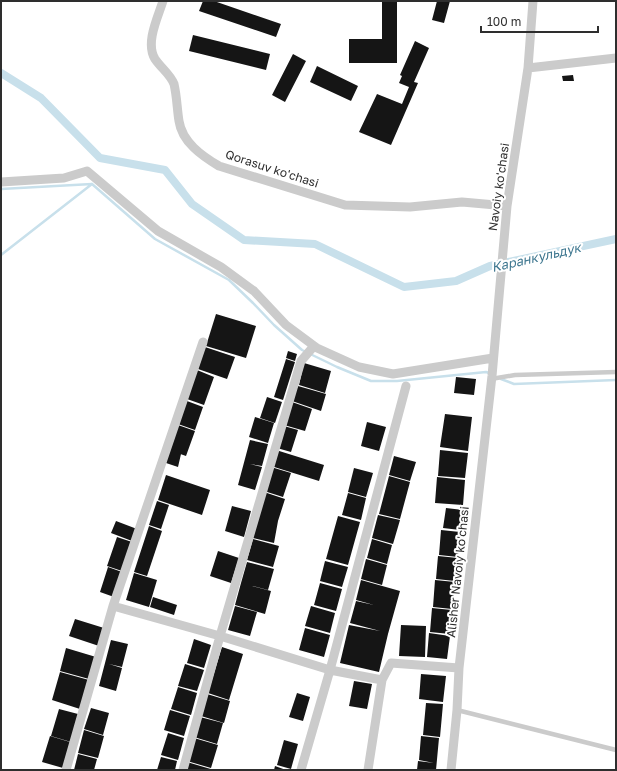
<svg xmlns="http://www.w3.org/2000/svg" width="617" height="771" viewBox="0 0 617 771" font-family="'Golos Text',sans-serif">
<rect width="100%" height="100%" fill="#fff"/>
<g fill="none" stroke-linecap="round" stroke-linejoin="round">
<!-- stream -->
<path stroke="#c8e0eb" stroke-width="2.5" d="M1,189L92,184L155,239L229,280L253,303L274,325L302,350L337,367L371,381H397L486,372L489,373
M1,255L92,184
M501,379L514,384L616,380"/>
<!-- canal -->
<path stroke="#c8e0eb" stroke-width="8" d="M1,73L41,98L100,158L165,170L192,204L244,240L315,244L404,287L456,281L490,266L616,239"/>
</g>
<!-- building -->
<path fill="#151515" d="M203,1H214L281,24L276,37L199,11Z
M382,1H397V63H349V39H382Z
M437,1H450L444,23L432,20Z
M193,35L270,54L266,70L189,51Z
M415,41L429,48L414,82L418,83L391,145L359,132L377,94L402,104L409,87L399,83L402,76L400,75Z
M293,54L306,61L285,102L272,95Z
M317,66L358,86L351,101L310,82Z
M573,75L574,81H563L562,76Z
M216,314L256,326L246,358L206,346Z
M205,347L235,357L227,379L198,369Z
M288,351L297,354L295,361L286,358Z
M286,359L295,362L283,400L274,397Z
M304,363L331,371L325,393L299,385Z
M197,370L214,377L204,405L187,399Z
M456,377L476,379L474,395L454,393Z
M298,386L326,394L321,411L292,401Z
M267,397L282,402L275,423L260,418Z
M187,401L203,407L195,430L178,424Z
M292,402L312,409L305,431L284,425Z
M445,414L472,417L468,451L440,447Z
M255,417L274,423L268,443L249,437Z
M367,422L386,427L379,451L361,446Z
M178,425L195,431L186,456L169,450Z
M284,426L298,430L291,452L277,448Z
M250,440L268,444L262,466L250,464L262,467L255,490L238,485Z
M169,450L181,454L178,467L166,463Z
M276,450L324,465L319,481L271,466Z
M440,450L468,453L465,478L438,476Z
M394,456L416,462L410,481L389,475Z
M271,467L291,473L283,497L264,491Z
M354,468L373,473L366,497L348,492Z
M166,475L210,490L202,515L158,500Z
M389,476L410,482L400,519L379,514Z
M437,477L465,480L463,505L435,503Z
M264,492L285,499L278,521L274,543L253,538Z
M348,493L366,498L361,520L342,515Z
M157,501L169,505L161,529L149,525Z
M232,506L251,511L244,537L225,531Z
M446,508L463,510L460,530L443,528Z
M378,515L400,520L393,544L372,538Z
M338,516L360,522L348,565L326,559Z
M116,521L137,529L132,541L111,533Z
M149,526L162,531L147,576L134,572Z
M441,530L460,532L458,557L439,555Z
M117,537L132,542L122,571L107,566Z
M253,539L279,546L273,567L247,560Z
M372,539L392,545L387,564L367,558Z
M218,551L239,558L231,583L210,576Z
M438,556L458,558L455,581L436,579Z
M366,559L387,565L382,585L361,579Z
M325,561L348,567L342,587L320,581Z
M247,562L274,569L268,590L241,583Z
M108,567L122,572L114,597L100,592Z
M134,573L157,580L149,607L126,600Z
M361,580L400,591L388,634L379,672L340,663L349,625L380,631L350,623L356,601L374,605L356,600Z
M435,580L455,582L452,609L433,607Z
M241,583L271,591L265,614L235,605Z
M320,583L342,589L336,611L314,605Z
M153,597L177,605L174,615L150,607Z
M235,606L257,612L250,636L228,630Z
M311,606L335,613L330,633L305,626Z
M432,608L452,610L450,634L430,632Z
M75,619L104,628L99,646L69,636Z
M401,625L426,626L425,657L399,656Z
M305,628L330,635L324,657L299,650Z
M429,633L450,636L447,659L427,657Z
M194,639L211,645L204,668L187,663Z
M111,640L128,644L122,667L109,664L122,668L116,691L99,686Z
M222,647L243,654L229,700L208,693Z
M66,648L96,657L89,679L60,671Z
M185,664L204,670L197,691L178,686Z
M60,672L89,680L80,709L52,700Z
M421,674L446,676L443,702L419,699Z
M354,681L372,684L367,709L349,706Z
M178,687L197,693L191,715L171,709Z
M297,693L310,697L303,721L289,717Z
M207,694L230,701L224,723L201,716Z
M426,703L443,704L440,737L423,735Z
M91,708L109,713L103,735L84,729Z
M59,709L78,714L71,742L51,736Z
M170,710L190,716L184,736L164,730Z
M200,717L223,723L217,744L194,737Z
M84,730L104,736L98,758L78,753Z
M168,733L184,738L178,760L161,755Z
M50,736L70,742L63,768L42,762Z
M421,736L439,738L436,770H417L418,761L434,763L419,760Z
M194,738L218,745L211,768L187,761Z
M284,740L298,744L291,769L277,765Z
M78,754L97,759L94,770H74Z
M161,757L177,761L175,770H157Z
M187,762L214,770H185Z
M275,766L286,770H274Z"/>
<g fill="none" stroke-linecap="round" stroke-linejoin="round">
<!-- service -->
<path stroke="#cbcbcb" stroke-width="4.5" d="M491,379L515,375L616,372
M457,710L616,750"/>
<!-- minor -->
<path stroke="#cbcbcb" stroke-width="9" d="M163,1C158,17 145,43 155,59C161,68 170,74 174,84C177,97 177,109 179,121C182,142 202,156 219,166L345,205L410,207L462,202L507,206
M528,68L616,58
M1,182L64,178L87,171L158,231L221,267L254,291L286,325L317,348L359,367L393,374L493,358
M113,606L220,636L330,670L382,680
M66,770L113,606L203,342
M183,770L220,636L301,361L314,346
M301,770L330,670L406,386
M368,770L382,680L391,663L459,668
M451,770L457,710L459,668L492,376L507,206L528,68L533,1"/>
</g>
<g text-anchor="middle" stroke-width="4" stroke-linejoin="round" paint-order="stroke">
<!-- street labels -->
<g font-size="12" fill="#2e2e2e" stroke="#fff">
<text transform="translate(272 169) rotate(18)" y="4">Qorasuv ko'chasi</text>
<text transform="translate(499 187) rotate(-82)" y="4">Navoiy ko'chasi</text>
<text transform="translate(458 572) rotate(-84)" y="4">Alisher Navoiy ko'chasi</text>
</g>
<!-- water labels -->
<g font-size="13" font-style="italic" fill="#3d768f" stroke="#fff">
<text transform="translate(536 257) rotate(-13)" y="5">Каранкульдук</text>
</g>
</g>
<!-- border -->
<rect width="617" height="771" fill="none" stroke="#2e2e2e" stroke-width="4"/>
<!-- scale -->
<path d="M481 26v6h117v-6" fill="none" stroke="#2e2e2e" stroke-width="2"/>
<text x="487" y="26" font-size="12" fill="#2e2e2e" stroke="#ffffff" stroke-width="3" paint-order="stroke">100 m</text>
</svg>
